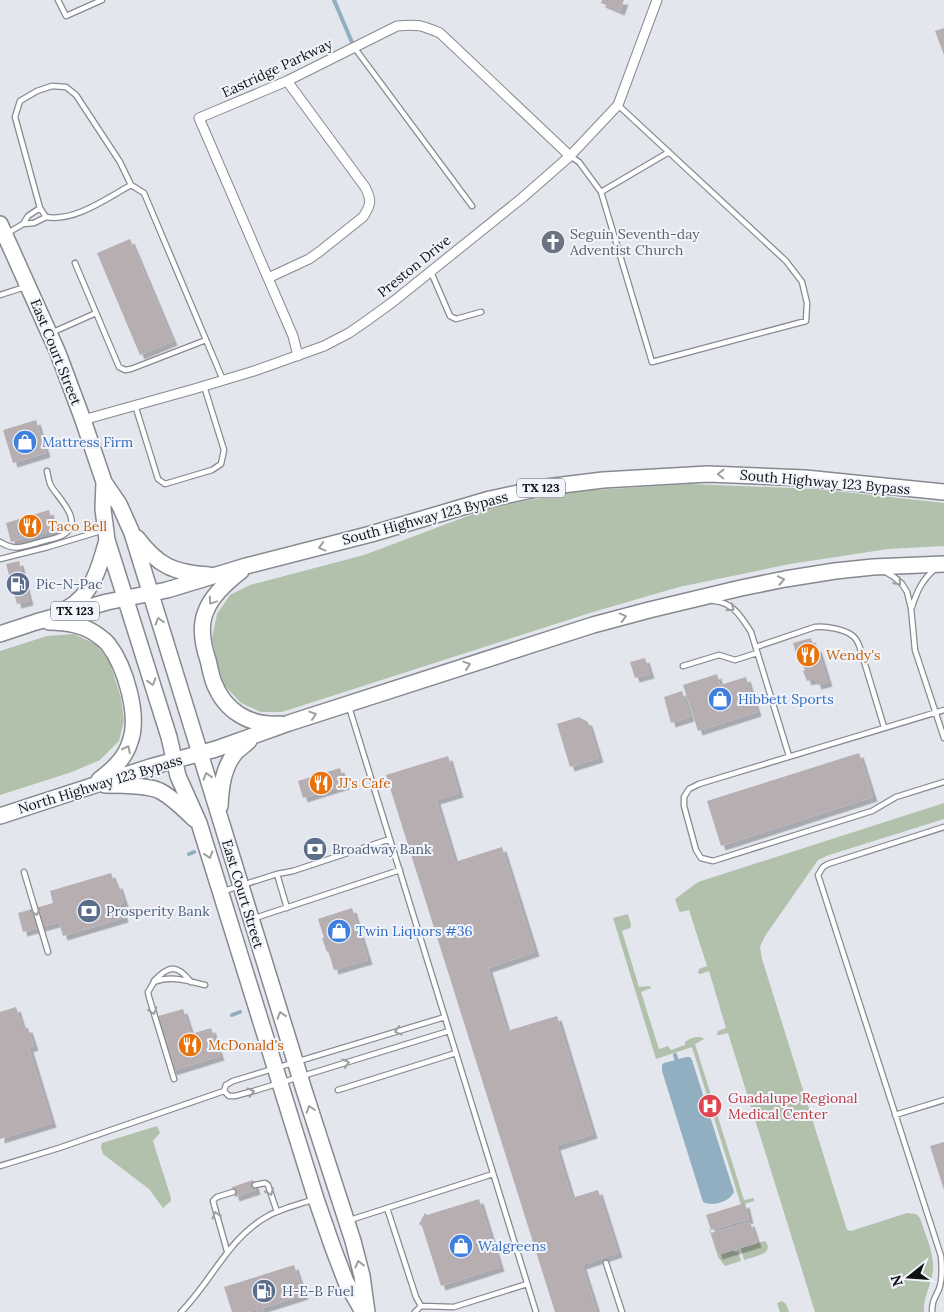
<svg xmlns="http://www.w3.org/2000/svg" width="944" height="1312" viewBox="0 0 944 1312" font-family="Lora,serif">
<defs>
<filter id="shadow"><feDropShadow dx="4.5" dy="4.5" stdDeviation="0" flood-color="#0004"/></filter>
</defs>
<rect width="100%" height="100%" fill="#e4e6ee"/>
<!-- green -->
<path fill="#b2c1ab" d="M690,484L817,489L944,503V546L888,549L790,564L679,587L593,612L282,712H261L241,703L224,685L217,663L212,638L217,614L230,595L250,585L364,555L489,508L578,491Z
M74,634L97,645L110,663L121,698L124,720L119,741L100,760L72,772L0,795V651L47,636Z
M944,803V819L829,855L818,860L765,936L760,947L762,959L847,1230L851,1231L907,1213L916,1214L920,1218C925,1234 934,1252 933,1269C932,1284 923,1297 924,1312H815L728,1033L719,1035H717L718,1031L726,1028L709,971L700,974L698,973L699,969L707,966L689,910L680,912L679,911L675,899L698,882Z
M628,914L631,925L630,928L622,931L639,987L650,986L651,988L641,992L659,1049L668,1046L671,1050L685,1045V1042C690,1038 699,1035 704,1039L695,1044L744,1200L754,1198V1201L741,1205L692,1047L656,1059L613,918Z
M157,1126L160,1133L153,1141L171,1198V1201L163,1208L149,1189L103,1154L101,1147L102,1143Z
M709,1229H710L718,1255L734,1250L735,1252L738,1251L741,1261L725,1266L718,1257Z
M765,1241C776,1254 753,1257 744,1260L741,1248Z
M782,1301L786,1304L789,1312H780L777,1303Z"/>
<!-- water -->
<path fill="#91afc1" d="M686,1057H690L692,1060L734,1192C729,1202 713,1207 703,1202L662,1071V1065L664,1063Z"/>
<g fill="none" stroke-linecap="round" stroke-linejoin="round">
<!-- stream -->
<path stroke="#91afc1" stroke-width="4" d="M334,0L354,47
M189,854L194,852
M232,1015L240,1012
M675,1055L678,1064"/>
</g>
<!-- building -->
<path fill="#b6aeb1" filter="url(#shadow)" d="M602,0H624L620,11L601,3Z
M944,28V55L935,31Z
M130,239L173,341L140,355L97,253Z
M36,420L46,453L13,463L3,430Z
M49,510L54,530L11,542L6,523Z
M19,561L29,601L17,604L6,564Z
M811,638L814,648L817,647L828,682L817,685L815,679L807,681L803,671L805,670L802,662L799,663L793,643Z
M645,658L650,674L635,678L630,662Z
M717,674L720,685L746,677L757,712L698,731L683,685Z
M682,691L690,717L671,723L664,697Z
M579,717L588,722L599,758L570,767L557,724Z
M859,753L873,797L721,846L707,801Z
M448,756L459,793L436,800L455,862L502,847L535,952L488,968L507,1031L557,1016L593,1134L556,1146L572,1198L598,1190L618,1253L582,1265L597,1312H555L386,775Z
M340,768L345,785L303,798L298,781Z
M111,873L115,885L118,884L124,902L120,904L124,918L63,936L59,922L23,932L18,913L53,903L50,891Z
M352,908L368,960L334,970L328,951L327,952L322,938H324L318,919Z
M16,1007L23,1029L28,1028L34,1046L29,1048L52,1123L0,1139V1012Z
M183,1009L191,1034L211,1028L220,1056L172,1071L155,1017Z
M944,1142V1190L930,1146Z
M253,1180L256,1190L235,1197L232,1187Z
M479,1199L500,1267L441,1286L422,1226L419,1224L425,1213L427,1215Z
M745,1203L749,1219L711,1230L706,1215Z
M750,1222L757,1243L718,1255L711,1233Z
M294,1265L304,1295L263,1308L264,1312H258L257,1309L248,1312H232L224,1287Z"/>
<g fill="none" stroke-linecap="round" stroke-linejoin="round">
<!-- service casing -->
<g stroke="#86898f" stroke-width="7">
<path id="service" d="M58,0L66,16L102,0
M354,47L472,206
M570,156L579,162L601,192L652,362L806,321L807,303L802,282L786,261L618,105
M131,185C107,198 75,222 46,217L40,208L15,117L20,101L37,91L52,86L66,87L76,95L120,162L131,185L144,193L223,380
M601,192L669,152
M23,224L28,216L40,208
M6,234L23,224L34,223L46,217
M75,263L119,367L125,370L131,369L206,340
M431,272L450,316L456,319L481,312
M0,295L25,287
M51,333L96,313
M135,405L158,479L165,484L212,470L221,464L224,450L204,386
M0,542C14,551 22,547 37,543C44,540 56,539 63,535C85,522 59,499 51,486C49,482 48,476 47,471
M0,559L48,547L104,530
M884,571L894,577L902,584L907,592L911,608L915,650L944,738
M714,601C733,602 742,618 751,632L789,756
M912,607C917,591 922,580 935,569
M756,647L815,627C826,626 846,629 854,637C857,640 859,645 860,648L884,727
M683,666L719,655L735,660L757,653
M349,707L536,1312
M944,710L699,784L689,789L684,797V806L696,850L701,858L713,861L872,811L896,797L944,782
M24,872L48,952
M277,874L287,908
M224,891L277,874L293,871L390,839
M255,918L400,870
M154,981C169,965 177,964 191,982
M174,1079L149,997L148,992L154,982C171,975 188,981 205,985
M338,1090L456,1053
M224,1091L229,1096H235L257,1090L449,1031
M895,1115L944,1100
M0,1166L59,1148L224,1091L226,1085L233,1081L445,1017
M255,1185L265,1183L268,1185L277,1212
M387,1208L416,1297L421,1306L454,1307L527,1284
M350,1220L493,1174
M227,1251L213,1201L217,1197L233,1192
M606,1263L622,1312
M181,1312C212,1281 228,1238 268,1216C280,1209 300,1204 315,1199
M415,1312L421,1306
M932,1312C932,1301 935,1298 939,1289C943,1278 942,1266 941,1256L818,875L823,867L828,864L944,827"/>
</g>
<!-- minor casing -->
<g stroke="#86898f" stroke-width="11">
<path id="minor" d="M268,278L309,259L319,252L363,217C371,205 372,200 365,187L287,81
M298,356L293,336L199,118L287,81L397,26C418,24 421,25 440,33L570,156
M83,420L194,389L254,371L324,346L349,333L365,322L394,301L522,198L570,156L618,105L657,0"/>
</g>
<!-- primary casing -->
<g stroke="#86898f" stroke-width="18">
<path id="primary" d="M0,224L58,353L83,420L104,482L119,504L132,533L304,1090L353,1241L362,1276L367,1312
M104,482L103,509L107,540L169,737L178,776L199,823L316,1199L333,1248L346,1282L363,1312
M137,538C158,566 174,573 209,575
M241,571C228,581 212,595 206,611C199,627 203,645 208,660C210,668 211,675 214,683C225,711 249,726 280,724
M66,609C92,596 100,566 107,540
M49,622C64,622 83,625 96,634C100,637 105,640 108,644C125,666 140,715 130,742C125,759 112,770 99,780
M0,634L36,622L107,602L167,590L246,566L371,534L490,499L546,487L603,480L708,474L805,478L944,492
M105,785C120,785 148,785 160,791C173,798 184,809 194,819
M220,806C221,787 223,767 236,752C240,748 245,745 249,741
M0,816L150,767L216,749L289,723L593,625L649,610L741,588L785,579L835,571L873,567L944,564"/>
</g>
<!-- service -->
<use href="#service" stroke="#fff" stroke-width="4.5"/>
<!-- minor -->
<use href="#minor" stroke="#fff" stroke-width="9"/>
<!-- primary -->
<use href="#primary" stroke="#fff" stroke-width="15"/>
</g>
<!-- one-way arrows -->
<defs><path id="oneway-chevron" d="M-2-3.5L2.5 0L-2 3.5" fill="none" stroke-width="1.6" stroke-linecap="round" stroke-linejoin="round" transform="scale(1.25)"/></defs>
<g stroke="#9f9fa0">
<use href="#oneway-chevron" transform="translate(721 474) rotate(-179)"/>
<use href="#oneway-chevron" transform="translate(322 547) rotate(165)"/>
<use href="#oneway-chevron" transform="translate(781 580) rotate(-11)"/>
<use href="#oneway-chevron" transform="translate(898 582) rotate(46)"/>
<use href="#oneway-chevron" transform="translate(212 601) rotate(124)"/>
<use href="#oneway-chevron" transform="translate(731 608) rotate(35)"/>
<use href="#oneway-chevron" transform="translate(623 617) rotate(-15)"/>
<use href="#oneway-chevron" transform="translate(159 621) rotate(-107)"/>
<use href="#oneway-chevron" transform="translate(467 665) rotate(-18)"/>
<use href="#oneway-chevron" transform="translate(152 682) rotate(73)"/>
<use href="#oneway-chevron" transform="translate(313 715) rotate(-18)"/>
<use href="#oneway-chevron" transform="translate(127 749) rotate(-63)"/>
<use href="#oneway-chevron" transform="translate(207 776) rotate(-107)"/>
<use href="#oneway-chevron" transform="translate(209 855) rotate(73)"/>
<use href="#oneway-chevron" transform="translate(36 912) rotate(73)"/>
<use href="#oneway-chevron" transform="translate(153 1011) rotate(73)"/>
<use href="#oneway-chevron" transform="translate(281 1015) rotate(-107)"/>
<use href="#oneway-chevron" transform="translate(398 1031) rotate(163)"/>
<use href="#oneway-chevron" transform="translate(346 1063) rotate(-17)"/>
<use href="#oneway-chevron" transform="translate(251 1092) rotate(-14)"/>
<use href="#oneway-chevron" transform="translate(310 1109) rotate(-108)"/>
<use href="#oneway-chevron" transform="translate(270 1192) rotate(66)"/>
<use href="#oneway-chevron" transform="translate(216 1215) rotate(-107)"/>
<use href="#oneway-chevron" transform="translate(359 1264) rotate(-104)"/>
</g>
<!-- icons -->
<defs>
<g id="church-disc" transform="scale(1.25)"><circle r="9.5" fill="#6b7280" stroke="#f1f4fb"/><path d="M-1.2-6h2.4v3.5h3.3v2.4h-3.3V6h-2.4V-.1h-3.3v-2.4h3.3Z" fill="#fff"/></g>
<g id="shop-disc" transform="scale(1.25)"><circle r="9.5" fill="#3f7fe0" stroke="#f1f4fb"/><path d="M-5-2.5h2.3a2.7 3.5 0 0 1 5.4 0H5L5.5 6h-11ZM-1.5-2.5h3a1.5 2.3 0 0 0-3 0Z" fill="#fff"/></g>
<g id="restaurant-disc" transform="scale(1.25)"><circle r="9.5" fill="#e8710a" stroke="#f1f4fb"/><path d="M-5-6h1v4h1v-4h1v4h1v-4h1v5L-1.5 .5V6h-2V.5L-5-1ZM5-6V6H3V1.5H1.5Q1.5-4 5-6Z" fill="#fff"/></g>
<g id="fuel-disc" transform="scale(1.25)"><circle r="9.5" fill="#5c6f8a" stroke="#f1f4fb"/><path d="M-5.5-6h7V0h2V4h1.3V-2.5L3-4.5l.8-.8L6-3V5H2.5V1h-1V6h-7ZM-4.2-4.7v3.2H.2V-4.7Z" fill="#fff"/></g>
<g id="bank-disc" transform="scale(1.25)"><circle r="9.5" fill="#5c6f8a" stroke="#f1f4fb"/><path d="M-6-4H6V4H-6ZM0-2.3a2.3 2.3 0 1 0 0 4.6a2.3 2.3 0 1 0 0-4.6Z" fill="#fff"/></g>
<g id="hospital-disc" transform="scale(1.25)"><circle r="9.5" fill="#e0444e" stroke="#f1f4fb"/><path d="M-5-5h3v3.5h4V-5h3V5h-3V1.5h-4V5h-3Z" fill="#fff"/></g>
</defs>
<g fill-rule="evenodd">
<use href="#church-disc" x="553" y="242"/>
<use href="#shop-disc" x="25" y="442"/>
<use href="#restaurant-disc" x="30" y="526"/>
<use href="#fuel-disc" x="18" y="584"/>
<use href="#restaurant-disc" x="808" y="655"/>
<use href="#shop-disc" x="720" y="699"/>
<use href="#restaurant-disc" x="321" y="783"/>
<use href="#bank-disc" x="315" y="849"/>
<use href="#bank-disc" x="89" y="911"/>
<use href="#shop-disc" x="339" y="931"/>
<use href="#restaurant-disc" x="190" y="1045"/>
<use href="#hospital-disc" x="710" y="1106"/>
<use href="#shop-disc" x="461" y="1246"/>
<use href="#fuel-disc" x="264" y="1291"/>
</g>
<g text-anchor="middle" stroke-width="4" stroke-linejoin="round" paint-order="stroke">
<!-- shield labels -->
<g fill="#f1f4fb" stroke="#535458" stroke-width="1">
<rect x="517" y="478.5" width="48" height="19" rx="4"/>
<rect x="51" y="601.5" width="48" height="19" rx="4"/>
</g>
<g font-size="12" font-weight="bold" fill="#0f1012">
<text x="541" y="492">TX 123</text>
<text x="75" y="615">TX 123</text>
</g>
<!-- street labels -->
<g font-size="14" fill="#0f1012" stroke="#f1f4fb">
<text transform="translate(277 68) rotate(-25)" y="5">Eastridge Parkway</text>
<text transform="translate(414 266) rotate(-39)" y="5">Preston Drive</text>
<text transform="translate(56 352) rotate(68)" y="5">East Court Street</text>
<text transform="translate(825 482) rotate(5)" y="5">South Highway 123 Bypass</text>
<text transform="translate(425 518) rotate(-15)" y="5">South Highway 123 Bypass</text>
<text transform="translate(100 784) rotate(-17)" y="5">North Highway 123 Bypass</text>
<text transform="translate(243 894) rotate(73)" y="5">East Court Street</text>
</g>
<!-- worship labels -->
<g font-size="14" fill="#5b616d" stroke="#f1f4fb" text-anchor="start">
<text x="570" y="239">Seguin Seventh-day<tspan x="570" dy="16">Adventist Church</tspan></text>
</g>
<!-- shop labels -->
<g font-size="14" fill="#366cbe" stroke="#f1f4fb" text-anchor="start">
<text x="42" y="447">Mattress Firm</text>
<text x="738" y="704">Hibbett Sports</text>
<text x="356" y="936">Twin Liquors #36</text>
<text x="478" y="1251">Walgreens</text>
</g>
<!-- food labels -->
<g font-size="14" fill="#c56008" stroke="#f1f4fb" text-anchor="start">
<text x="48" y="531">Taco Bell</text>
<text x="826" y="660">Wendy's</text>
<text x="338" y="788">JJ's Cafe</text>
<text x="208" y="1050">McDonald's</text>
</g>
<!-- service labels -->
<g font-size="14" fill="#4e5e75" stroke="#f1f4fb" text-anchor="start">
<text x="36" y="589">Pic-N-Pac</text>
<text x="332" y="854">Broadway Bank</text>
<text x="106" y="916">Prosperity Bank</text>
<text x="282" y="1296">H-E-B Fuel</text>
</g>
<!-- health labels -->
<g font-size="14" fill="#be3a42" stroke="#f1f4fb" text-anchor="start">
<text x="728" y="1103">Guadalupe Regional<tspan x="728" dy="16">Medical Center</tspan></text>
</g>
</g>
<!-- north arrow -->
<g transform="translate(909 1277) rotate(253)" stroke="#f1f4fb" stroke-width="4" paint-order="stroke">
<path d="M0-4L9 19L0 12L-9 19Z" fill="#0f1012"/>
<text y="-8" font-size="14" font-weight="bold" text-anchor="middle" fill="#0f1012">N</text>
</g>
</svg>
